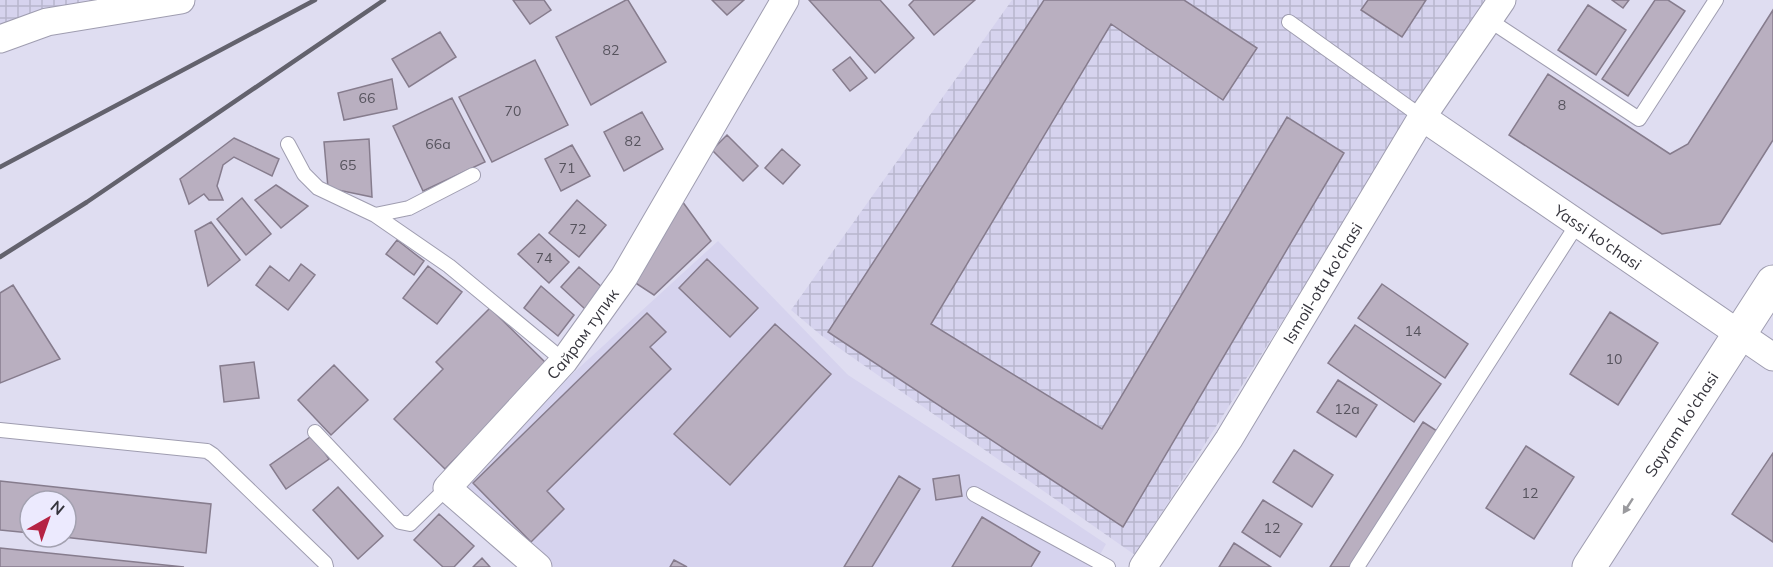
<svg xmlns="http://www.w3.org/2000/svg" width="1773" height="567" viewBox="0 0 1773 567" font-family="Mulish,sans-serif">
<defs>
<pattern id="industrial-grid" width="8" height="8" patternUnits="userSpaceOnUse" patternTransform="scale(1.5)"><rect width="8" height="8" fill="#d6d3ee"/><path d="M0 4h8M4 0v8" fill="none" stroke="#b8b6cd"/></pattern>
</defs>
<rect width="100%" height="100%" fill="#dfddf1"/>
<!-- built -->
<path fill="#d6d3ee" d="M718,241L848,375L1024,489L1106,544L1093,567H554L544,561L453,483Z"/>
<!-- industrial -->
<path fill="url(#industrial-grid)" d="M0,0H181L0,39Z
M1012,0H1485L1135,555L822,336L791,310Z"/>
<!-- building -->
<path fill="#b9afc0" stroke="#867c8d" stroke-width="1.5" d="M513,0H544L551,10L530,24Z
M626,0H628L666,62L591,105L556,37Z
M712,0H744L727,15Z
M809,0H880L914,38L875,73Z
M914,0H975L934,35L909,5Z
M1044,0H1184L1257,48L1223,100L1111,24L931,324L1102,429L1287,117L1344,153L1123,527L828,332Z
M1368,0H1426L1402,37L1361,10Z
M1612,0H1629L1623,8Z
M1655,0H1668L1685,11L1628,96L1602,79Z
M1588,5L1626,30L1596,75L1558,50Z
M1773,10V140L1720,224L1662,234L1509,135L1548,74L1670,154L1688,144Z
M440,32L456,57L409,87L392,59Z
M850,57L867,78L850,91L833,70Z
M535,60L568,125L492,162L459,97Z
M392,79L397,109L344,120L338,93Z
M452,98L485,162L423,191L393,126Z
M642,112L663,149L624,171L604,132Z
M727,135L758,166L743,181L712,150Z
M234,138L279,159L272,176L234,157L223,165L217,186L223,200H209L204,194L189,204L180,179Z
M369,139L372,197L328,188L324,142Z
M572,145L590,176L561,191L545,159Z
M782,149L800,165L783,184L765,168Z
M276,185L308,206L281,228L255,200Z
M242,198L271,234L246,255L217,219Z
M577,200L606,225L579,257L549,233Z
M682,201L711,241L654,295L634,282Z
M211,222L240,260L208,286L195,231Z
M539,234L569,262L549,283L518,254Z
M397,240L424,261L414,275L386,254Z
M707,259L758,308L730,337L679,288Z
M301,264L315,275L288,310L256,285L270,266L289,281Z
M428,266L462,292L437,324L403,298Z
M579,267L603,288L585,309L561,287Z
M1382,284L1468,344L1445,378L1358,318Z
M13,285L60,359L0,383V293Z
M541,286L574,315L558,336L524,308Z
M490,308L548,365L445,469L394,419L443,369L436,362Z
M1610,312L1658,343L1618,405L1570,374Z
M647,313L666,332L650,347L671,369L547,491L564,509L531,542L473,483Z
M775,324L831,374L730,485L674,434Z
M1355,325L1441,384L1414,422L1328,363Z
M254,362L259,398L224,402L220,366Z
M334,365L368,400L331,435L298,400Z
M1338,380L1377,405L1356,437L1317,412Z
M1423,422L1437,431L1350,567H1330Z
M313,435L329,459L286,489L270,465Z
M1526,446L1574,477L1534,539L1486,508Z
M1294,450L1333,475L1312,507L1273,482Z
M1773,453V542L1732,514Z
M959,475L962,496L936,500L933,479Z
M899,476L920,489L872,567H844Z
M0,481L211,504L206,553L63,537H66V501H30V533L0,530Z
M338,487L383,536L358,559L313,510Z
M1263,500L1302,524L1280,557L1242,532Z
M439,514L474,546L454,567H443L414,540Z
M982,517L1040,552L1031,567H952Z
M1234,543L1271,567H1219Z
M0,548L184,567H0Z
M482,558L490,567H473Z
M674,560L687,567H670Z"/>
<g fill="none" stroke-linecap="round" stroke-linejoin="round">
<!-- service casing -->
<g stroke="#9f9db0" stroke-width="16">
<path id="service" d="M1489,20L1639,119L1716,0
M1289,22L1422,117
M288,144L304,174L318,188L375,215L449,266L564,361
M375,215L409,208L473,175
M0,430L207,451L213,455L325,563L326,567
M315,432L400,522L410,524L447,488
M974,494L1108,567
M1357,567L1578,223"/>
</g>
<!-- minor casing -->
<g stroke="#9f9db0" stroke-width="29">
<g id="minor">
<path d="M0,39L47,22L181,0"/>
<path id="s1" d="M1422,117L1773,357"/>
<path id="s2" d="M538,567L447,488L564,361L624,277L785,0"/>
<path id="s3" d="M1143,567L1229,439L1422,117L1502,0"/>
</g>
</g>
<!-- tertiary casing -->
<g stroke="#9f9db0" stroke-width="35">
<g id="tertiary">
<path id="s4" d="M1589,567L1773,282"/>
</g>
</g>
<!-- service -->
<use href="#service" stroke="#fff" stroke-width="14"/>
<!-- minor -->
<use href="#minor" stroke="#fff" stroke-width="27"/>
<!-- tertiary -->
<use href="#tertiary" stroke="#fff" stroke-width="33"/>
<!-- rail -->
<path stroke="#63626d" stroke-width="4.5" d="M0,167L315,0
M0,257L87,202L384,0"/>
</g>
<!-- one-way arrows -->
<defs><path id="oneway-solid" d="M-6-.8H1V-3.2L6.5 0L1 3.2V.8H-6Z" transform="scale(1.5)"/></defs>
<use fill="#9a9a9e" href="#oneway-solid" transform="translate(1628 506) rotate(123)"/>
<g text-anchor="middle" stroke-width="5" stroke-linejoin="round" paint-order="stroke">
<!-- number labels -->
<g font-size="14" fill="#56535d">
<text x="611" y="55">82</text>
<text x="367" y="103">66</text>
<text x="1562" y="110">8</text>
<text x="513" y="116">70</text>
<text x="633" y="146">82</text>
<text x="438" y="149">66а</text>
<text x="348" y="170">65</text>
<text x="567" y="173">71</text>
<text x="578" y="234">72</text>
<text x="544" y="263">74</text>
<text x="1413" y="336">14</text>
<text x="1614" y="364">10</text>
<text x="1347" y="414">12а</text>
<text x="1530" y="498">12</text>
<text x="1272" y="533">12</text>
</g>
<!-- street labels -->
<g font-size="16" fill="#35343c" stroke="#eceafe">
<text dy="6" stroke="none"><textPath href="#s1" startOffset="213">Yassi ko'chasi</textPath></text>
<text dy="6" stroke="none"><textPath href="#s3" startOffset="336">Ismoil-ota ko'chasi</textPath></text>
<text dy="6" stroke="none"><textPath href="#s2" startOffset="326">Сайрам тупик</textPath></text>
<text dy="6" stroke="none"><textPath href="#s4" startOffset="170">Sayram ko'chasi</textPath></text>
</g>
</g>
<!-- north arrow -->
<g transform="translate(48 519) rotate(40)"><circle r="28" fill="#eceafe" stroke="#a3a1b0" stroke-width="1.5"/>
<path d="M0-4.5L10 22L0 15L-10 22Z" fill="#b52343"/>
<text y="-9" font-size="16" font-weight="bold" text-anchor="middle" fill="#35343c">N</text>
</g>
</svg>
